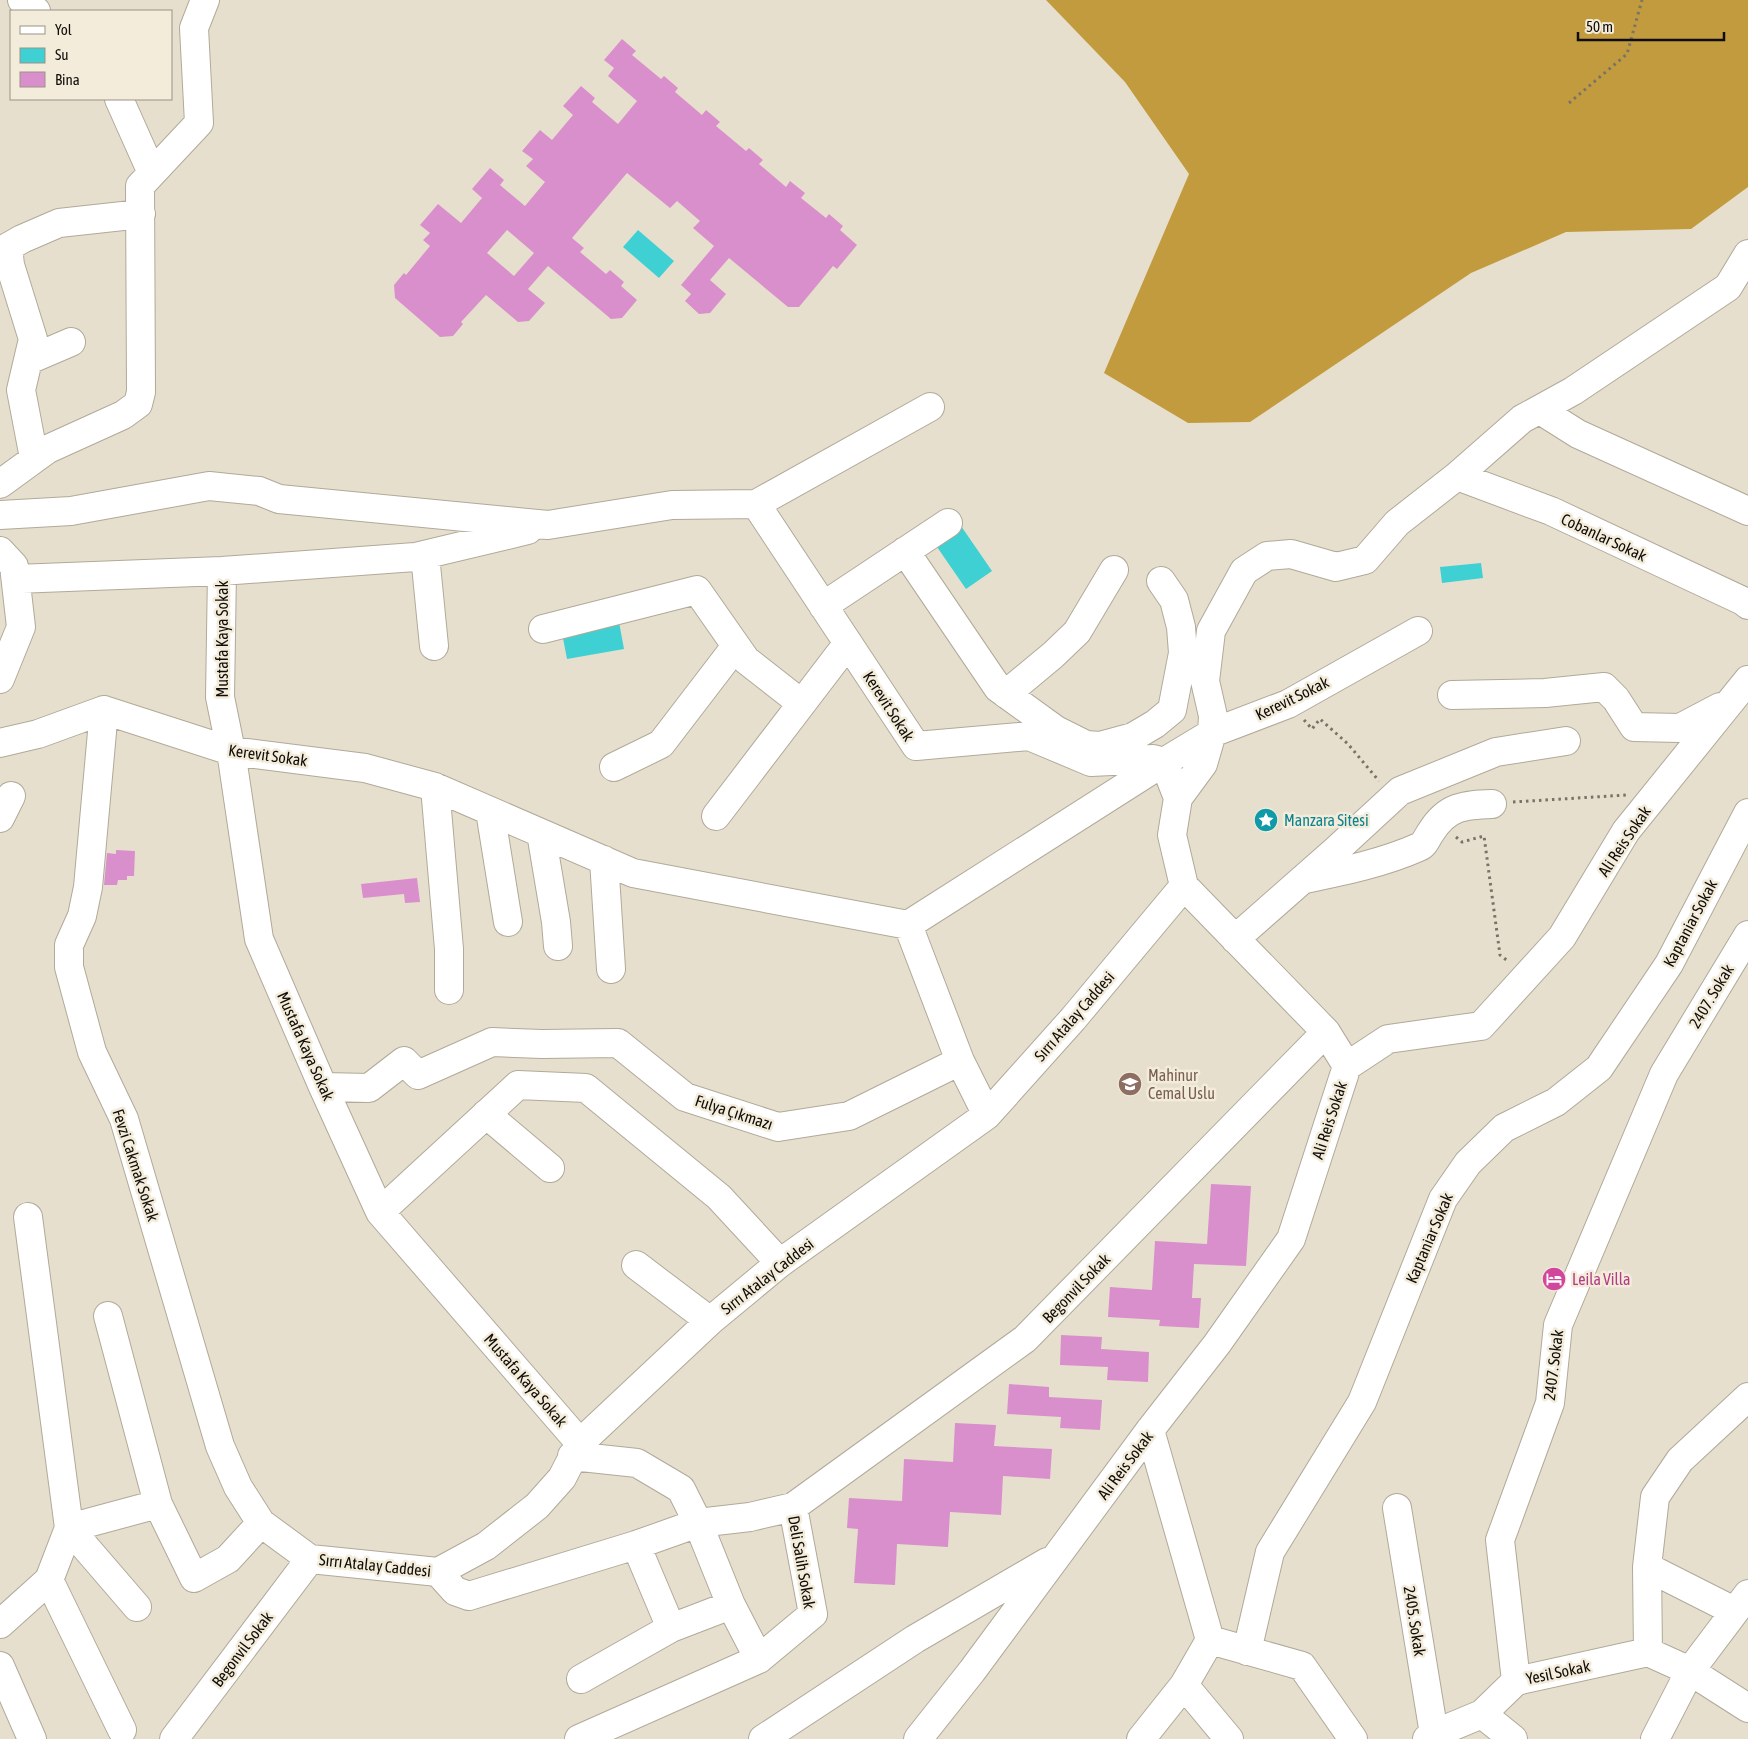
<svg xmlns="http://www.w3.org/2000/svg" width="1748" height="1739" viewBox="0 0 1748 1739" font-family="'Asap Condensed',sans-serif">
<rect width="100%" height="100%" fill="#e7dfce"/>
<!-- forest -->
<path fill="#c29b3e" d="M1046,0H1748V187L1691,229L1566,232L1471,273L1250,422L1188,423L1104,373L1189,174L1125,82Z"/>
<!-- water -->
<path fill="#3fd0d3" d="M638,230L674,261L659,278L623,247Z
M961,526L992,571L966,589L935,544Z
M1481,563L1483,578L1442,583L1440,567Z
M619,622L624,649L567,659L562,633Z"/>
<!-- building -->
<path fill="#d98fcb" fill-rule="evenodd" d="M622,39L636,51L632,55L661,79L664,76L678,88L675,92L702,115L706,110L720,122L716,126L746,151L749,148L763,160L759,164L786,187L790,181L805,193L801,198L826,218L829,214L843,226L840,230L857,245L837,269L833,266L799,307H788L729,258L710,280L726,294L710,313L699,314L685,301L691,294L681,285L714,246L693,228L700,221L677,201L670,208L627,173L572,238L584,248L580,252L606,274L610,270L624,282L621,286L637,300L622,318L611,319L548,266L528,289L545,303L529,321L518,322L486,295L461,322L463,324L453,336L440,337L395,298L394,285L404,273L406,275L430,246L423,240L430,233L420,225L438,204L461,223L482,198L472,189L490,168L504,180L500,185L525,206L545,182L526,166L533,159L522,151L540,130L552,140L573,115L563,106L581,86L595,98L592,102L618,124L637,101L608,76L614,68L604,60ZM507,230L534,253L514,276L487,253Z
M116,850L135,851L134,876H127V880H118L117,885H104L107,853L116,854Z
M417,878L420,902L405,903L404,894L363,898L361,884Z
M1211,1184L1251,1186L1246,1266L1194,1264L1192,1298H1201L1199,1328L1159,1326L1160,1320L1108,1317L1110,1287L1152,1290L1155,1241L1207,1244Z
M1061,1335L1102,1337L1101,1349L1149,1352L1148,1382L1107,1380L1108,1367L1060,1365Z
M1009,1384L1049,1387V1397L1102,1400L1100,1430L1060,1428L1061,1417L1007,1414Z
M955,1423L996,1425L994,1446L1052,1449L1050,1479L1003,1476L1001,1515L950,1512L948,1547L897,1544L895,1585L854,1583L858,1529L847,1528L849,1498L902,1501L904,1459L953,1462Z"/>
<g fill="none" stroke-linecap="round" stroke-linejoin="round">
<!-- minor casing -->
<g stroke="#b1a999" stroke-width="30">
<path id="minor" d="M22,0L36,11
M119,99L152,173
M29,360L71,342
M1540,410L1578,434L1748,511
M34,458L21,390L33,339L10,265L8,247L22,239L59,223L141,214
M1457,476L1551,511L1743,601L1748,605
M0,484L48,449L123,415L138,404L141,392L140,186L199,123L194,28L205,0
M756,504L916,746L1029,736L1091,762L1153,759L1164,762L1178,798L1172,835L1184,886
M0,515L71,511L209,486L259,491L279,499L548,525L672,505L756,504L930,407
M0,551L14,566L21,627L0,679
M905,551L998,688L1056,730L1086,745L1100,746L1133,737L1155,724L1172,710L1183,653L1181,627L1174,600L1161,581
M425,555L434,646
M222,571L220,697L231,751L259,939L323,1087L380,1212L580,1443
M16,579L222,571L415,557L528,530
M823,606L948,523
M543,629L697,590L746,660L801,703
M1006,694L1053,655L1077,632L1114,570
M1452,695L1545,693L1604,687L1616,699L1634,727L1680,728L1720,707
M104,710L231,751L365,768L435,787L633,873L908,925L1164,762L1212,733L1288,704L1418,631
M104,710L88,887L82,916L69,945V967L92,1052L124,1119L220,1446L238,1487L261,1523L310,1559
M0,743L38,734L104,710
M614,767L661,744L736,646
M435,787L449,949V990
M1178,798L1203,764L1212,733L1213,716L1205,681L1211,631L1244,571L1267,556L1291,554L1336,567L1365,560L1397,523L1457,476L1522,419L1573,391L1728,287L1748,254
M490,811L508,922
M716,816L848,643
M0,818L11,796
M541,833L556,922L558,946
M604,860L611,969
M1305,879C1344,871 1383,863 1419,847C1425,845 1427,837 1431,832C1447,806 1464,805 1492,804
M1184,886L1326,1032L1347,1066
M908,925L960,1061
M1235,939L1335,851L1400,791L1496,752L1566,741
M323,1087L369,1088L404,1061L418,1075L492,1042L542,1044L618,1043L685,1097L778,1127L849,1116L960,1061L987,1115
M486,1114L550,1168
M380,1212L518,1085L586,1088L719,1197L780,1263
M28,1217L69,1528L137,1607
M636,1265L710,1321
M108,1316L158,1504L194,1578L228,1559L261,1523
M1150,1430L1210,1640
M572,1456L637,1463L681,1489L698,1523L731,1605L759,1659
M1397,1508L1434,1734
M636,1545L671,1628
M310,1559L438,1572L486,1546L537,1506L562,1478L580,1443L710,1321L780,1263L987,1115L1073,1019L1184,886
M1647,1567L1734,1611
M438,1572L455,1591L469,1596L636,1545L698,1523L750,1517L793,1507L1025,1339L1326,1032
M49,1580L122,1730
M0,1624L49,1580L69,1528L158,1504
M1247,1651L1270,1552L1362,1402L1443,1199L1468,1163L1504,1128L1556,1102L1599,1068L1669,964L1748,813
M1648,1652L1647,1567L1655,1497L1680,1460L1748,1397
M1648,1652L1690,1671L1748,1708
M0,1666L32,1739
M581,1679L671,1628L731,1605
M1516,1681L1500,1540L1550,1403L1558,1325L1664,1074L1748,935
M1184,1685L1229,1739
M1482,1714L1513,1739
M174,1739L310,1559
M579,1739L759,1659L813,1614L793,1507
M763,1739L915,1639L1047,1562
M918,1739L972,1671L1150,1430L1217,1344L1291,1239L1347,1066L1388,1039L1481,1026L1562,937L1626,831L1748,680
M1141,1739L1184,1685L1210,1640L1302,1666L1353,1739
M1427,1739L1434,1734L1482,1714L1516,1681L1648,1652
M1655,1739L1690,1671L1748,1594"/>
</g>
<!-- path -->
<path stroke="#787267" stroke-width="3" stroke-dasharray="2.5 4" stroke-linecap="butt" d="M1569,103L1627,54L1642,0
M1304,720L1312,729L1320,719L1348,744L1379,781
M1513,802L1627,795
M1456,837L1462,842L1484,836L1500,955L1509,962"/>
<!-- minor -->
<use href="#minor" stroke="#fff" stroke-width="28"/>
</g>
<!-- icons -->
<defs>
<g id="sight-disc" transform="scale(1.25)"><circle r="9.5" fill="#0f9aa8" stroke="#f4ecdb"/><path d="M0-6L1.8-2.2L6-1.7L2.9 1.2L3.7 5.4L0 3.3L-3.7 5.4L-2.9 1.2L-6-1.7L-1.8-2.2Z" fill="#fff"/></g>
<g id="school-disc" transform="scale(1.25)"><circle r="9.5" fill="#8d6e63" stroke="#f4ecdb"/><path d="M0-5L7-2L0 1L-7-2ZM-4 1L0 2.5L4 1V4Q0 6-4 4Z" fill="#fff"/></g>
<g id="hotel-disc" transform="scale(1.25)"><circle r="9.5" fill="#d1479c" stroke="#f4ecdb"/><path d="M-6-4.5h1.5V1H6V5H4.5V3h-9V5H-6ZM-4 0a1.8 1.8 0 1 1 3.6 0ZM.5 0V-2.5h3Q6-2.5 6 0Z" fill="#fff"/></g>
</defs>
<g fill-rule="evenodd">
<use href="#sight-disc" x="1266" y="820"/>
<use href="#school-disc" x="1130" y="1084"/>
<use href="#hotel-disc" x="1554" y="1279"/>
</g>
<g text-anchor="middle" stroke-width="5" stroke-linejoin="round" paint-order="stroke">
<!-- street labels -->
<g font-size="16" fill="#100d08" stroke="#f4ecdb">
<text transform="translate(1604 537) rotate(25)" y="6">Cobanlar Sokak</text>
<text transform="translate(222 639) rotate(-90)" y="6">Mustafa Kaya Sokak</text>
<text transform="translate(1292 698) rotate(-26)" y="6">Kerevit Sokak</text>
<text transform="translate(889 706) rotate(57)" y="6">Kerevit Sokak</text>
<text transform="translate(268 755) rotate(8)" y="6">Kerevit Sokak</text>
<text transform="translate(1624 841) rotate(-56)" y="6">Ali Reis Sokak</text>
<text transform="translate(1690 923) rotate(-62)" y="6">Kaptaniar Sokak</text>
<text transform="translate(1711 996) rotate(-59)" y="6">2407. Sokak</text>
<text transform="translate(1074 1016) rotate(-49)" y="6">Sırrı Atalay Caddesi</text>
<text transform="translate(306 1046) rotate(66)" y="6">Mustafa Kaya Sokak</text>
<text transform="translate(734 1112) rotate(18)" y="6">Fulya Çıkmazı</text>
<text transform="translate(1329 1120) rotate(-72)" y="6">Ali Reis Sokak</text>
<text transform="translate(136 1165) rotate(72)" y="6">Fevzi Cakmak Sokak</text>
<text transform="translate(1429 1238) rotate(-67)" y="6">Kaptaniar Sokak</text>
<text transform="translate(767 1276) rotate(-38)" y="6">Sırrı Atalay Caddesi</text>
<text transform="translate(1076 1288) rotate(-46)" y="6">Begonvil Sokak</text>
<text transform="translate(1553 1365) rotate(-83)" y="6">2407. Sokak</text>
<text transform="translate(526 1380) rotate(49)" y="6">Mustafa Kaya Sokak</text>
<text transform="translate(1125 1465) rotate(-53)" y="6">Ali Reis Sokak</text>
<text transform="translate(802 1562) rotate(80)" y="6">Deli Salih Sokak</text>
<text transform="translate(375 1565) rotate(6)" y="6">Sırrı Atalay Caddesi</text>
<text transform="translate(1415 1621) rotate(81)" y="6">2405. Sokak</text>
<text transform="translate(242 1649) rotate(-53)" y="6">Begonvil Sokak</text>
<text transform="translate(1558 1672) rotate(-12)" y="6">Yesil Sokak</text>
</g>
<!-- culture labels -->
<g font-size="16" fill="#0d838f" stroke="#f4ecdb" text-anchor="start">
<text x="1284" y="826">Manzara Sitesi</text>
</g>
<!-- education labels -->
<g font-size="16" fill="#785e54" stroke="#f4ecdb" text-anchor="start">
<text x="1148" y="1081">Mahinur<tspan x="1148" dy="18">Cemal Uslu</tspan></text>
</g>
<!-- hotel labels -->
<g font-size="16" fill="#b23c85" stroke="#f4ecdb" text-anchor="start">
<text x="1572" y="1285">Leila Villa</text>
</g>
</g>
<!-- legend -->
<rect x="10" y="10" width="162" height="90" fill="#f4ecdb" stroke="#999387"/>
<rect x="20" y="26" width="25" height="8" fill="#ffffff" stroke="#999387"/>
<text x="55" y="35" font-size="15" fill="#100d08">Yol</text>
<rect x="20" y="48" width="25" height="15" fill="#3fd0d3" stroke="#999387"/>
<text x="55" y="60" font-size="15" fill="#100d08">Su</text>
<rect x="20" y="72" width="25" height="15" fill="#d98fcb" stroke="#999387"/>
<text x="55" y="85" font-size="15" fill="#100d08">Bina</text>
<!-- scale -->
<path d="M1578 32v8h146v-8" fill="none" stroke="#100d08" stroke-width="2.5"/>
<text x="1586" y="32" font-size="15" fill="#100d08" stroke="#f4ecdb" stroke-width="4" paint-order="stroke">50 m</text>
</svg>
